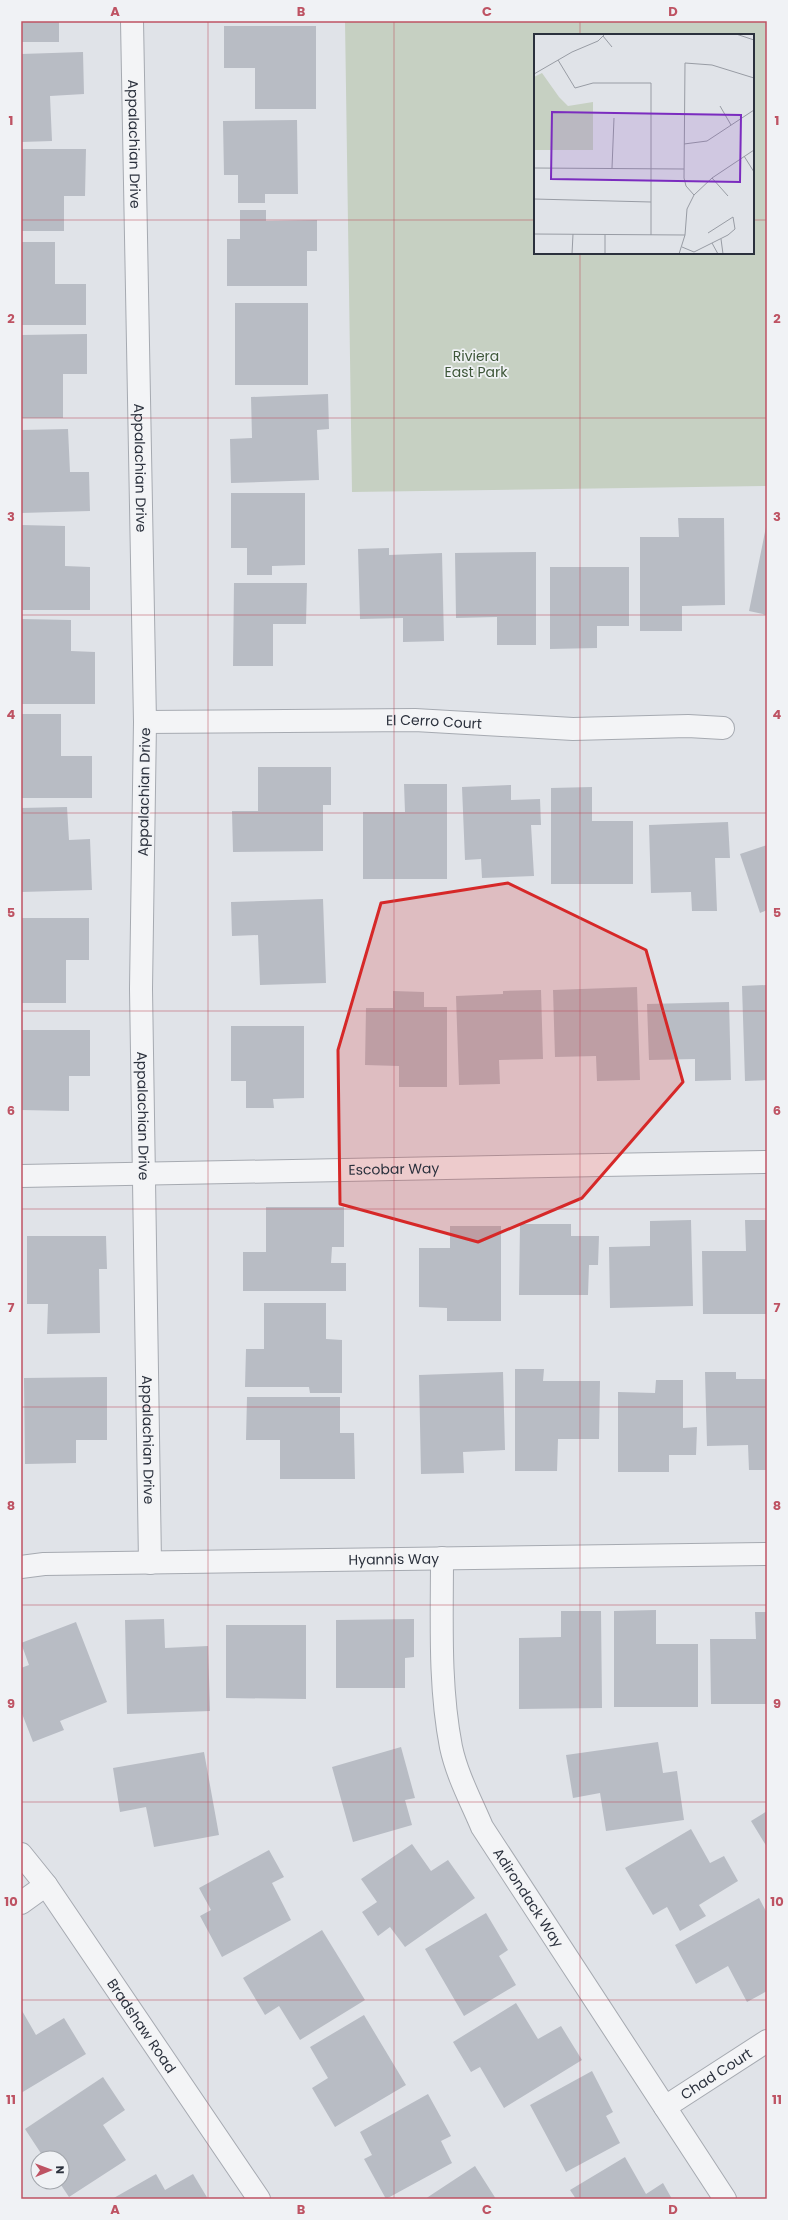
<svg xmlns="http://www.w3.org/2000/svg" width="788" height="2220" viewBox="0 0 788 2220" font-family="Poppins,sans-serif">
<rect width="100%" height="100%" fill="#e0e3e8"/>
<!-- green -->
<path fill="#c6d0c2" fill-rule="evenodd" d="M345,21H767V486L352,492ZM535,35H753V253H535Z"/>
<!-- building -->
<path fill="#b8bcc4" d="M21,21H59V42H21Z
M224,26H316V109H255V68H224Z
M83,52L84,94L50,96L52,141L21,142V54Z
M297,120L298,194H265V203H238V175H224L223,121Z
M21,149H86L85,196H64V231H21Z
M240,210H266V221L317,220V251H307V286H227V239H240Z
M21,242H55V284H86V325H21Z
M235,303H308V385H235Z
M87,334V374H63V418H21V335Z
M328,394L329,429L317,430L319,480L231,483L230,439L252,438L251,397Z
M68,429L70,472H89L90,511L21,513V430Z
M231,493H305V565L272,566V575H247V548H231Z
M678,518H724L725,605L682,606V631H640V537H679Z
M21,525L65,526V566L90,567V610H21Z
M766,527H767V615L749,611Z
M389,548V555L442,553L444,641L403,642V618L360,619L358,549Z
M536,552V645H497V617L456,618L455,553Z
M550,567H629V626H597V648L550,649Z
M234,583H307L306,624H273V666H233Z
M21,619L71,620V651L95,652V704H21Z
M21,714H61V756H92V798H21Z
M258,767H331V805H323V851L233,852L232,811H258Z
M404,784H447V879H363V812H405Z
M511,785V800L540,799L541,825H531L534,876L482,878L481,859L465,860L462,787Z
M592,787V821H633V884H551V788Z
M67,807L69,840L90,839L92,890L21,892V808Z
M728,822L730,858H715L717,911H692L691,892L651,893L649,825Z
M767,845V910L760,913L740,854Z
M323,899L326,983L260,985L258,935L232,936L231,902Z
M21,918H89V960H66V1003H21Z
M767,985V1080L745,1081L742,986Z
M637,987L640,1080L597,1081L596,1056L555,1057L553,990Z
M541,990L543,1059L499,1060L500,1084L459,1085L456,996L503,994V991Z
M393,991L424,992V1007H447V1087H399V1066L365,1065L366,1008H393Z
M729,1002L731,1080L695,1081V1059L649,1060L647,1004Z
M231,1026H304V1098L273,1099L274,1108H246V1081H231Z
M21,1030H90V1076H69V1111L21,1110Z
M266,1207H344V1247H332L331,1263H346V1291H243V1252H266Z
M691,1220L693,1306L610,1308L609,1247L650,1246V1221Z
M745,1220H767V1314H703L702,1251H746Z
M520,1224H571V1236H599L598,1265H589L588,1295H519Z
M450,1226H501V1321H447V1308L419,1307V1248H450Z
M27,1236H106L107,1269H99L100,1333L47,1334L48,1304H27Z
M264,1303H326V1339L342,1340V1393H310L309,1387H245L246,1349H264Z
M515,1369H544L543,1381H600L599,1439H558L557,1471H515Z
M503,1372L505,1450L463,1452L464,1473L421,1474L419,1375Z
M705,1372H736V1379H767V1470H749L748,1445L707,1446Z
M107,1377V1440H76V1463L25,1464L24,1378Z
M656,1380H683V1428L697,1427L696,1455H669V1472H618V1392L655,1393Z
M247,1397H340V1433H354L355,1479H280V1440H246Z
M656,1610V1644H698V1707H614V1611Z
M561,1611H601L602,1708L519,1709V1638L561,1637Z
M755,1612H767V1704H711L710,1639H756Z
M164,1619L165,1648L208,1646L210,1711L127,1714L125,1620Z
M414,1619V1657L405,1658V1688H336V1620Z
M76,1622L107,1702L60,1721L64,1730L33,1742L21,1711V1668L29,1665L21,1643Z
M226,1625H306V1699L226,1698Z
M658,1742L663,1773L677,1771L684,1820L606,1831L600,1793L573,1798L566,1755Z
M401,1747L415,1798L405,1800L412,1825L353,1842L332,1767Z
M204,1752L219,1835L154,1847L146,1807L120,1812L113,1768Z
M767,1811V1847L751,1821Z
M691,1829L710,1863L724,1856L738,1881L699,1905L706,1916L680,1931L667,1907L653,1915L625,1868Z
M412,1844L431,1871L448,1860L475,1898L405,1947L390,1927L378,1936L362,1912L377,1902L361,1879Z
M269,1850L284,1877L272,1883L291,1920L222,1957L200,1916L211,1910L199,1888Z
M759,1898L767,1913V1991L747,2002L728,1966L696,1984L675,1945Z
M486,1913L508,1950L499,1956L516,1985L464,2016L425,1949Z
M322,1930L365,2000L300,2040L279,2006L265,2015L243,1978Z
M516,2003L538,2039L561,2026L582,2060L504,2108L480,2067L471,2072L453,2042Z
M21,2009L36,2035L64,2018L86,2054L21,2093Z
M364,2015L406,2085L335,2127L312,2088L328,2078L310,2047Z
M592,2071L613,2112L606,2116L620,2143L566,2172L530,2105Z
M103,2077L125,2110L103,2125L126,2160L69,2197L59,2182H62V2158H44L25,2129Z
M428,2094L451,2136L441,2141L452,2163L386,2199L364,2159L372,2155L360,2132Z
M625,2157L646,2194L663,2183L672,2199H576L570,2190Z
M475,2166L496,2199H425Z
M156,2174L165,2190L193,2174L208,2199H112Z"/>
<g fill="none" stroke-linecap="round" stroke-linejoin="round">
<!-- minor casing -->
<g stroke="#a6aab1" stroke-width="24">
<g id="minor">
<path id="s1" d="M132,21L145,722L141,989L150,1563"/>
<path id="s2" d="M145,722L415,720L573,729L688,726L723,728"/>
<path id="s3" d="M21,1176L767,1162"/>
<path id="s4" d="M442,1558C442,1621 439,1685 451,1747C457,1775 471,1801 482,1827L725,2199"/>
<path id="s5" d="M21,1567L44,1564L767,1554"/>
<path d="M21,1903L46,1885"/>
<path id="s6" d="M665,2107L767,2041"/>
</g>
</g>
<!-- tertiary casing -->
<g stroke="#a6aab1" stroke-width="24">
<g id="tertiary">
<path id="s7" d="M21,1854L46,1885L259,2199"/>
</g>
</g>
<!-- minor -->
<use href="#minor" stroke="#f3f4f6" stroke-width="22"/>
<!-- tertiary -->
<use href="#tertiary" stroke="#f3f4f6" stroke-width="22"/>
</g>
<!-- marked area -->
<path fill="#d62828" fill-opacity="0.2" stroke="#d62828" stroke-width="3" stroke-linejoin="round" d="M508,883L646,950L683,1082L582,1198L478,1242L340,1204L338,1050L381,903Z"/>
<!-- grid -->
<path fill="none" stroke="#be5363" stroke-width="1" stroke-opacity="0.55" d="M208,21V2199M394,21V2199M580,21V35M21,220H535M753,220H767M580,253V2199M21,418H767M21,615H767M21,813H767M21,1011H767M21,1209H767M21,1407H767M21,1605H767M21,1802H767M21,2000H767"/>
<g text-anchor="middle" stroke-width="3.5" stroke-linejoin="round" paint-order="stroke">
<!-- street labels -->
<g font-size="14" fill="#2b313d" stroke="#f0f2f5">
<text dy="5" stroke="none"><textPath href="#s1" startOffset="123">Appalachian Drive</textPath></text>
<text dy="5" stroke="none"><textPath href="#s1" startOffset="447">Appalachian Drive</textPath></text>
<text dy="5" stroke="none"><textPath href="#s2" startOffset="289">El Cerro Court</textPath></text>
<text transform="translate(144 792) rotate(-89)" y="5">Appalachian Drive</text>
<text dy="5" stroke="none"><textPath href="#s1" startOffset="1095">Appalachian Drive</textPath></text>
<text dy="5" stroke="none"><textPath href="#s3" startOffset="373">Escobar Way</textPath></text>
<text dy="5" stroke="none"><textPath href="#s1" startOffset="1419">Appalachian Drive</textPath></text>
<text dy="5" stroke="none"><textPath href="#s5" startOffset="373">Hyannis Way</textPath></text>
<text dy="5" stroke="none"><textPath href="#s4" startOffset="360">Adirondack Way</textPath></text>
<text dy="5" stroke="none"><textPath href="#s7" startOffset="210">Bradshaw Road</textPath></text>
<text dy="5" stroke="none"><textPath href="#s6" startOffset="61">Chad Court</textPath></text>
</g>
<!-- park labels -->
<g font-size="14" fill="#3f573a" stroke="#f0f2f5">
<text x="476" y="361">Riviera<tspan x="476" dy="16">East Park</tspan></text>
</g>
</g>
<!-- overview -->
<g transform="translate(534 34)">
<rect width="220" height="220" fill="#e0e3e8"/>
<path d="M8,39L25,63L34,72L59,68V116H0V43Z" fill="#c6d0c2"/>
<path fill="none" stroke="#989ca4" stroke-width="1" d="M202,0L220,6M69,2L78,13M24,26L41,54L59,49H117V201M0,40L38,18L64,7L71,0M186,72L197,91M150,110L173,107L220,76M210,122L220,138M0,134L150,135M78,134L80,84M178,144L194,162M160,161L152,152L150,144L151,29L178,31L220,44M0,165L117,168M0,200L151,201M187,205L189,220M178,209L184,220M148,213L160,218L194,201L201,195L199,183L174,199M38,220L39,200M71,220V200M145,220L151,201L153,175L160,161L178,144L220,116"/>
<path fill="#7b2cbf" fill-opacity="0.15" stroke="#7b2cbf" stroke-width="2" d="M18,78L207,81L206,148L17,145Z"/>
<rect width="220" height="220" fill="none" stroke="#2b313d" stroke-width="2"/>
</g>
<!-- border -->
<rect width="788" height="2220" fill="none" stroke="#f0f2f5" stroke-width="44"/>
<!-- north arrow -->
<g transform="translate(50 2170) rotate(89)"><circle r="19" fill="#f0f2f5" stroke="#a1a5ab"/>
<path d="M0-3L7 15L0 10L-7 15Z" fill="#be5363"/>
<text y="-6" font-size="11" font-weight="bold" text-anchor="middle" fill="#2b313d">N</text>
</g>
<rect x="22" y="22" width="744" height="2176" fill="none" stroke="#be5363" stroke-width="1.5"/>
<g font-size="13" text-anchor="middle" font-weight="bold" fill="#be5363">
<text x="115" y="16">A</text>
<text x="301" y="16">B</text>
<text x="487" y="16">C</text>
<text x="673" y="16">D</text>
<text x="11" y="125">1</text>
<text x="777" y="125">1</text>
<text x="11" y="323">2</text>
<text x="777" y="323">2</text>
<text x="11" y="521">3</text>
<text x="777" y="521">3</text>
<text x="11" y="719">4</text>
<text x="777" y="719">4</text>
<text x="11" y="917">5</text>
<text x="777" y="917">5</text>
<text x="11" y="1115">6</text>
<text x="777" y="1115">6</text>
<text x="11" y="1312">7</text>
<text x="777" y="1312">7</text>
<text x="11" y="1510">8</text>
<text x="777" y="1510">8</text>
<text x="11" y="1708">9</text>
<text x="777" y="1708">9</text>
<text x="11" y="1906">10</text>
<text x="777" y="1906">10</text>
<text x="11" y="2104">11</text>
<text x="777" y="2104">11</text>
<text x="115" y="2214">A</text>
<text x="301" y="2214">B</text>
<text x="487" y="2214">C</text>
<text x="673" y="2214">D</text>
</g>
</svg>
